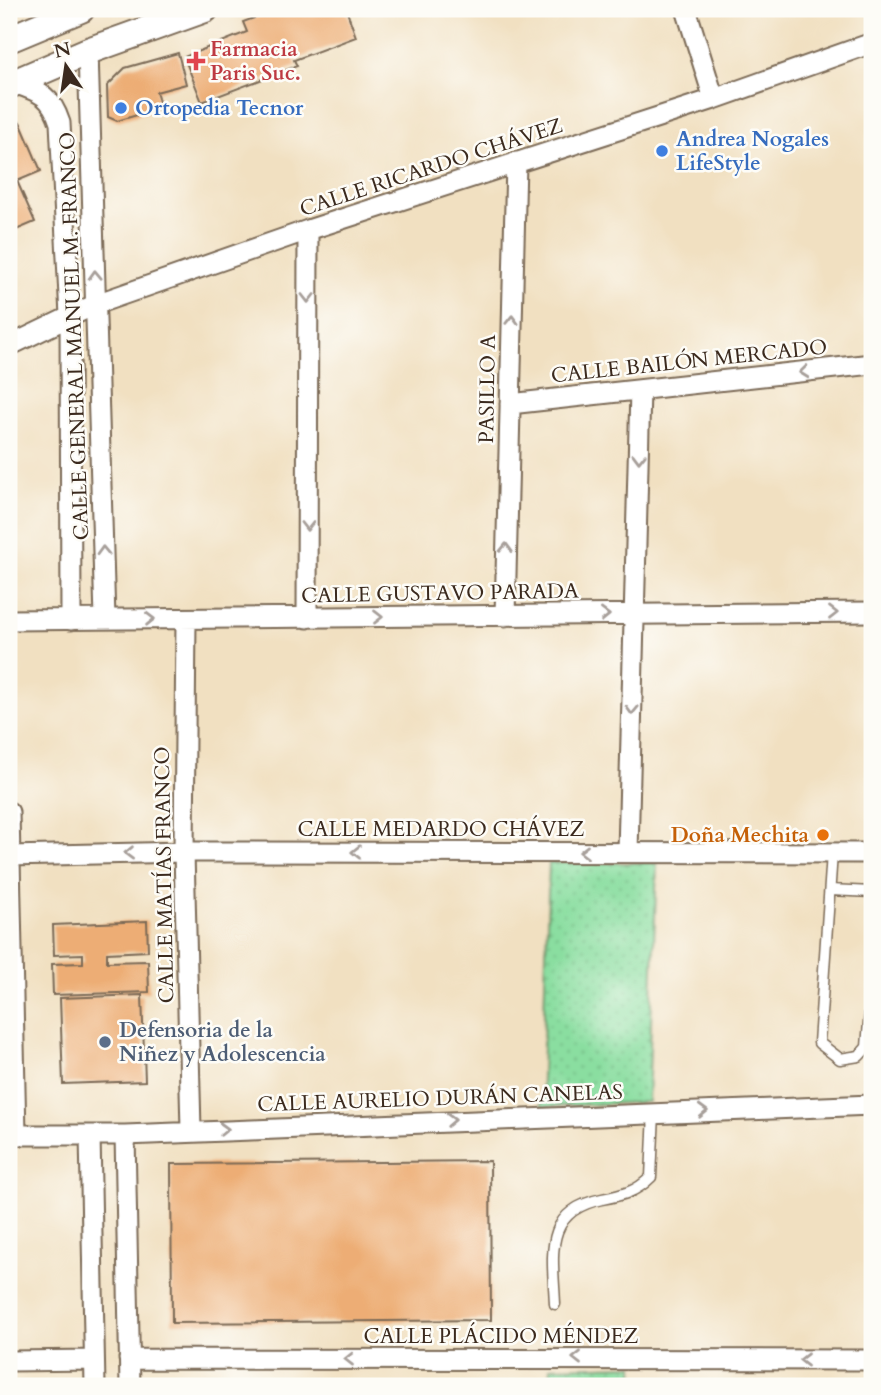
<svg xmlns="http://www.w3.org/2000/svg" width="881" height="1395" viewBox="0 0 881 1395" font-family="Cardo,serif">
<defs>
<pattern id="park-dots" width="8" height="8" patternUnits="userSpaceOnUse" patternTransform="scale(1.75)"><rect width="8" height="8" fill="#8adea0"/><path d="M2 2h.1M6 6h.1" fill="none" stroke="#78bf89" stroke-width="1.8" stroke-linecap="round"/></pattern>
</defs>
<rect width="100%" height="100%" fill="#fdfcf7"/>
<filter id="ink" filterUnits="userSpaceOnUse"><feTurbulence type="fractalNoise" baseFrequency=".0143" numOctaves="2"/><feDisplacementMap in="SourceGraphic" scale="14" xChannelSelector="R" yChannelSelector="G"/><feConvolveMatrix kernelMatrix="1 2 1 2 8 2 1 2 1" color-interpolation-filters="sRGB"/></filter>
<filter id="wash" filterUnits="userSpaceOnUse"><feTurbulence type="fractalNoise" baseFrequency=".00686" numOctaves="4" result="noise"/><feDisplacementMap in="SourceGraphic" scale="28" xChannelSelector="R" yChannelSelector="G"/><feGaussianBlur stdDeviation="1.57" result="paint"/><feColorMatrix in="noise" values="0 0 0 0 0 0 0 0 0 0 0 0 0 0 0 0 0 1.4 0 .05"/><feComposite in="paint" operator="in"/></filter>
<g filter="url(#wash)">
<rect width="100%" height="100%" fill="#f1e0c1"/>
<!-- park -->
<path fill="url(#park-dots)" stroke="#62845f" stroke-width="2" d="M549,863H657L648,1102L541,1107Z
M634,1365L635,1386H550L551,1367Z"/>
<g id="blocks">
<!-- building -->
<path fill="#edad74" d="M279,9H346L356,37L294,60L297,66L202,102L184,57L247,32L243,22Z
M178,53L186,84L156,92L161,108L117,121L108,117L107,86L125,68Z
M20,122L41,171L17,181L35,222L9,233V126Z
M147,921L148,951L107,953V962L148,961L149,992L53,995L52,964L83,963V954L54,955L53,925Z
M142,995L145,1081L63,1084L60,998Z
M490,1161L491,1320L172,1323L171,1164Z"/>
</g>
</g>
<g filter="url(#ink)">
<use href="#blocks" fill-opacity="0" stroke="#7b6a57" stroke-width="2"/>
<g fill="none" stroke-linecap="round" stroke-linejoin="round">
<!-- service casing -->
<g stroke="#7b6a57" stroke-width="13">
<path id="service" d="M832,853L819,1043L840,1059L859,1056L867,1047L872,984
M830,890L872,892
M555,1304C553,1256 542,1211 602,1199C623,1195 636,1192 651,1177L654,1113"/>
</g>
<!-- minor casing -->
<g stroke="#7b6a57" stroke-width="23">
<path id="minor" d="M686,9L714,99
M88,51L105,619
M14,83C40,92 51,95 60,123L70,316L71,620
M9,346L96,304L308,230L714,99L872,43
M510,404L872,364
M505,616L516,162
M307,618L308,230
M186,619L184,852L191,1130
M9,620L872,612
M9,812L16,1135
M628,852L640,390
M9,856L184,852L872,853
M9,1135H125L872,1105
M90,1135L95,1386
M125,1135L130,1386
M129,1359L872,1360
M9,1361L94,1360"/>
</g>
<!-- secondary casing -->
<g stroke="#7b6a57" stroke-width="30">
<path id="secondary" d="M9,39L81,9
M9,85L88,51L205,9"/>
</g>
<!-- service -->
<use href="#service" stroke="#fff" stroke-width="10"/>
<!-- minor -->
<use href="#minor" stroke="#fff" stroke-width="19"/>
<!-- secondary -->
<use href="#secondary" stroke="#fff" stroke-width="26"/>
</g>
<!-- one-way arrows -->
<defs><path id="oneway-chevron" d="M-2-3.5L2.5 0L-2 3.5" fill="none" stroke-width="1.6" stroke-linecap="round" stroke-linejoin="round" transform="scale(1.75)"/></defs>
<g stroke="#a79f9a">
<use href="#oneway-chevron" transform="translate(95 275) rotate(-92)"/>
<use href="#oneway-chevron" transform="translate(308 298) rotate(90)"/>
<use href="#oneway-chevron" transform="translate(512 320) rotate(-89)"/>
<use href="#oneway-chevron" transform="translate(804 372) rotate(174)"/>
<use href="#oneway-chevron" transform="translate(639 458) rotate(91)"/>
<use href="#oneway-chevron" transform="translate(307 526) rotate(90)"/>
<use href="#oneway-chevron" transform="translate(506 548) rotate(-89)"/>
<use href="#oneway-chevron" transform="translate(103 551) rotate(-92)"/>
<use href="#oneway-chevron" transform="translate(833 613)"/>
<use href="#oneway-chevron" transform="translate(605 615) rotate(-1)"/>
<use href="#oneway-chevron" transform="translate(378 617)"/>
<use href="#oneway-chevron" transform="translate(150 619) rotate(-1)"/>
<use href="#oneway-chevron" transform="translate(632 710) rotate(92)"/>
<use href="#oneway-chevron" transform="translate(356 852) rotate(-180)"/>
<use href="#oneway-chevron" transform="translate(584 852) rotate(-180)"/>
<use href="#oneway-chevron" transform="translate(129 853) rotate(179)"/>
<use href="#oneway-chevron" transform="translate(703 1111) rotate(-2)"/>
<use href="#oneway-chevron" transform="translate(451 1120) rotate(-2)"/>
<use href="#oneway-chevron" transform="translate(224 1129) rotate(-2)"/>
<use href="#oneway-chevron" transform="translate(577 1358) rotate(-180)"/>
<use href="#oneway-chevron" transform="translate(349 1359) rotate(180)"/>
<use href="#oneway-chevron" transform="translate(804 1360) rotate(-180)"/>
</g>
</g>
<!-- markers -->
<path fill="#e0444e" stroke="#fdfcf7" stroke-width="2.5" d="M192.5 50.5h7v7h7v7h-7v7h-7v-7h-7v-7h7z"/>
<g fill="#3f7fe0" stroke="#fdfcf7" stroke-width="2.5">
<circle cx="121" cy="108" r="7"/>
<circle cx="662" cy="151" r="7"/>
</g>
<circle fill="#e8710a" stroke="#fdfcf7" stroke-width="2.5" cx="823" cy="835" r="7"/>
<circle fill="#5c6f8a" stroke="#fdfcf7" stroke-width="2.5" cx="105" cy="1042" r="7"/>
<g text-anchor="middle" stroke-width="5" stroke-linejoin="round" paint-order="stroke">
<!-- health labels -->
<g font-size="21" font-weight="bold" fill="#be3a42" stroke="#fdfcf7" text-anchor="start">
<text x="210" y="56">Farmacia<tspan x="210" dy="24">Paris Suc.</tspan></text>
</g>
<!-- shop labels -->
<g font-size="21" font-weight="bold" fill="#366cbe" stroke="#fdfcf7" text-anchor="start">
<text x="135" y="115">Ortopedia Tecnor</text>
<text x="676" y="146">Andrea Nogales<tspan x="676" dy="24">LifeStyle</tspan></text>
</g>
<!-- street labels -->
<g font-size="21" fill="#3b2a1e" stroke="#fdfcf7">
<text transform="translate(431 167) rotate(-18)" y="7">CALLE RICARDO CHÁVEZ</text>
<text transform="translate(74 336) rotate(-92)" y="7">CALLE GENERAL MANUEL M. FRANCO</text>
<text transform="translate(689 361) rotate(-6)" y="7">CALLE BAILÓN MERCADO</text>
<text transform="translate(487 389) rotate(-89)" y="7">PASILLO A</text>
<text transform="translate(440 593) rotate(-1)" y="7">CALLE GUSTAVO PARADA</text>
<text x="441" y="836">CALLE MEDARDO CHÁVEZ</text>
<text transform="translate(164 875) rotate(-91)" y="7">CALLE MATÍAS FRANCO</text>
<text transform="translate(440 1098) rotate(-2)" y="7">CALLE AURELIO DURÁN CANELAS</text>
<text x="501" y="1343">CALLE PLÁCIDO MÉNDEZ</text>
</g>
<!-- food labels -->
<g font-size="21" font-weight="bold" fill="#c56008" stroke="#fdfcf7" text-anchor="end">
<text x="809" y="842">Doña Mechita</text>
</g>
<!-- service labels -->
<g font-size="21" font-weight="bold" fill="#4e5e75" stroke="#fdfcf7" text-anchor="start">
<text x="119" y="1037">Defensoria de la<tspan x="119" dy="24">Niñez y Adolescencia</tspan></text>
</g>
</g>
<!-- margin -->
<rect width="881" height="1395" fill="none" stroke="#fdfcf7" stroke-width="35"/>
<!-- north arrow -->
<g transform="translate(66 66) rotate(347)" stroke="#fdfcf7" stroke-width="5" paint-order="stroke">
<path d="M0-5L12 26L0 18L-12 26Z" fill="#3b2a1e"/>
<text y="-10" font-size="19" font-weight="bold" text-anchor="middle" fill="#3b2a1e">N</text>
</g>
</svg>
